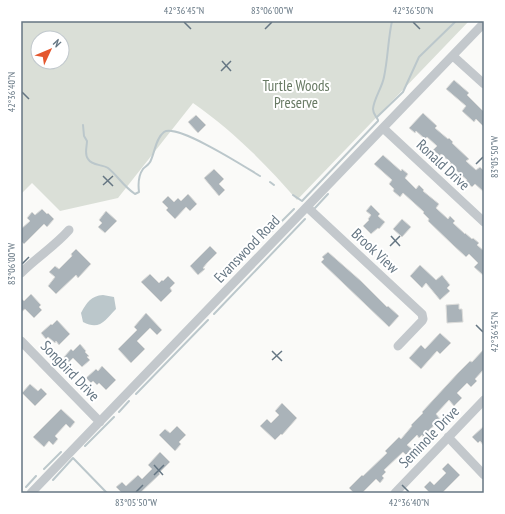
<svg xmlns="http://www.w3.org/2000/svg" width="505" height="514" viewBox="0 0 505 514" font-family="'PT Sans Narrow',sans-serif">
<rect width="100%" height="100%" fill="#fafaf8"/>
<!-- green -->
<path fill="#dadfd7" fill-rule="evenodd" d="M21,21H469L297,200C266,164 232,130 193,103L118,198L60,211L32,183L21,194ZM38,38H62V62H38Z"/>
<!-- water -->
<path fill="#bbc7cb" d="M103,295L114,297L116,309C105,320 100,331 83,322L81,313C87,302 91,296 103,295Z"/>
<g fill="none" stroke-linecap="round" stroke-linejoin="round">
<!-- stream -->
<path stroke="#bbc7cb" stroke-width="2" d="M377,117L403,92L419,57L456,21
M83,125L84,136L87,141C87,147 84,154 88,159C92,166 102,164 108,168C118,176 123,186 135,194L139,192C138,184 138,176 143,169C146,166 150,164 151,160C155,151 156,138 164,132C177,123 245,167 260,176
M270,182L274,185
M293,195L302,201L378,121V120C376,116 373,114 373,109C374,98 382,88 384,77C388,58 388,39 392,21
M315,208L328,194
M266,237L294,209
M214,314L305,219
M136,394L208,320
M119,412L129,401
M85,446L114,417
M44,469L61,452
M53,480L73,458L107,493
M26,487L36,476"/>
</g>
<!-- building -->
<path fill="#aab3b9" stroke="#dcdcda" d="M454,80L469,93L467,95L484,112V127L476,119L474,122L462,111L466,106L446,89Z
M423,113L437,126L435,128L448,139L449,138L453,142L452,143L469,159L466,161L476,170L480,167L484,171V192L475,184L472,187L466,182L467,180L450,165L451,163L441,154L440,156L433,150L437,146L427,137L425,139L416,131L415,133L409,128Z
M196,115L206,125L198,133L188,122Z
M383,155L401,171L402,169L408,174L405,178L416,189L419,185L424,190L423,191L439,204L436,208L448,219L450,216L455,221L453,223L465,234V233L472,239L473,238L479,243L477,245L484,251V276L474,267L478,263L469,254L466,257L454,246L428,221L429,219L423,213L424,212L403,193L400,197L393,191L394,189L389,184L392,180L374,164Z
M214,169L224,179L219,184L225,190L219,196L204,178Z
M188,194L197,204L190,211L186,207L175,219L166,210L168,208L162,202L168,196L174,202L178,198L181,201Z
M371,205L380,214L378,216L385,222L379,229L378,228L371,234L363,226L369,220L368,219L371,215L366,211Z
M42,209L47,214L48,213L54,219L47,227L44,224L24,244L21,241V229L30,221L27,218L32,212L35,215Z
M106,211L117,221L105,233L98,227L102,223L99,220Z
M402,219L411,227L402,237L393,229Z
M210,246L217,253L207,263L203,268L205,269L198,275L190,266Z
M76,249L91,264L78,278L76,275L56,294L48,286L55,277L49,272L55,266L59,269L72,256L71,254Z
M328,252L361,281L387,307L388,306L399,316L389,327L321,262L324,259L322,257Z
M420,265L436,280L442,275L450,285L447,288L450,291L440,300L426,283L422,288L410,276Z
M150,274L159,283L162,280L163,281L168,276L175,283L170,288L172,291L161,302L141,282Z
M31,294L41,305L39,307L42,310L34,318L25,309L21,312V298L24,301Z
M459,304V309H462L463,322L447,323L446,305Z
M146,313L162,330L157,335L150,328L137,341L145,349L131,363L118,349L137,330L134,327Z
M57,320L70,334L59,345L56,341L55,343L48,337L46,339L41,333L51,324L52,325Z
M440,333L451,343L440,354L437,351L421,369L409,358L421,345L425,349Z
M80,344L86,351L85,352L89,356L87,357L90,360L82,367L73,358L69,362L64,357L71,349L73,351Z
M484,349V369L475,379L477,381L471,387L467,383L457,393L462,398L454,406L449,400L436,414L440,419L423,437L422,435L419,438L417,435L407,445L412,449L406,455L403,452L384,470L386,472L382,476L384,478L380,483L376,479L362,493H354L349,488L362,475L363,476L387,453L385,451L399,437L401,439L412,426L411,425L423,413L422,412L458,373L470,361L472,362Z
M102,366L116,380L106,390L99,383L97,385L93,381L91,383L86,378L96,369L98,371Z
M30,384L38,391L41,388L47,394L35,406L22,393Z
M282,403L297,418L282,435L281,434L275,440L260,426L267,419L271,423L279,415L275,411Z
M61,409L75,422L70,428L66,424L55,436L58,439L53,445L49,441L44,447L33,437Z
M177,426L186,435L179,442L181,444L175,451L159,435L165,429L170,433Z
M484,426V446L480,441L478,443L472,437Z
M160,452L170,462L159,473L160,474L140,493H122L116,487L122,482L126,486L138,475L142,479L152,469L148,465Z
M448,463L460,475L442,493H430L424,487L430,481L434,485L446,473L442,469Z"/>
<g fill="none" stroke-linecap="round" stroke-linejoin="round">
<!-- minor -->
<path stroke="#c3c8cc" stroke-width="9" d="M453,56L484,84
M383,128L484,222
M307,207L422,314L423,319L422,321L398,346
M21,273C36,258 55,246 69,230
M21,341L100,422
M448,437L484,475
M31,493L483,24
M395,493L484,400"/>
</g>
<!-- ticks -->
<path fill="none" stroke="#657683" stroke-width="1.5" d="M184,22L191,29M413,22L420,29M265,29L272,22M222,61L231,71M221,71L231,61M22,92L29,99M476,164L483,157M103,176L113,186M103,185L113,176M391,236L400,246M390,246L400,236M22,264L29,257M476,325L483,332M272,351L282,361M272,360L282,351M154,465L163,475M154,475L164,465M402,485L409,492M136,492L143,485"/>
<g text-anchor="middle" stroke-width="4" stroke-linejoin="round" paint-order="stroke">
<!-- park labels -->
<g font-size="15" fill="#687a64" stroke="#fff">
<text x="296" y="91">Turtle Woods<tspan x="296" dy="17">Preserve</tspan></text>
</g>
<!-- street labels -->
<g font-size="15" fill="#657683" stroke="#fff">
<text transform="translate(443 165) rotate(43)" y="5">Ronald Drive</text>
<text transform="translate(247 249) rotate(-46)" y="5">Evanswood Road</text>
<text transform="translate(375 251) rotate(43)" y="5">Brook View</text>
<text transform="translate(70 371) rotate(46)" y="5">Songbird Drive</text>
<text transform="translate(429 437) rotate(-46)" y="5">Seminole Drive</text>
</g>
</g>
<!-- border -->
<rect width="505" height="514" fill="none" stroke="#ffffff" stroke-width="44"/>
<!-- north arrow -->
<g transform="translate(50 50) rotate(46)"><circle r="19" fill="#ffffff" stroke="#c1c8cd"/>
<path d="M0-3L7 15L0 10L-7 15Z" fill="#e4572e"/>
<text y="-6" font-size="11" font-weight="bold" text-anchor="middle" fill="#657683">N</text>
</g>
<rect x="22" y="22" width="461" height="470" fill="none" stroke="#657683" stroke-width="1.5"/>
<g font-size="10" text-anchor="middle" fill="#657683">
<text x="184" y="14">42°36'45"N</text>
<text x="272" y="14">83°06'00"W</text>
<text x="413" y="14">42°36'50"N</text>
<text transform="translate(11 92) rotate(-90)" y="4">42°36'40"N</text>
<text transform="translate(494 157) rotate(-90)" y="4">83°05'50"W</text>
<text transform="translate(11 264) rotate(-90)" y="4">83°06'00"W</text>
<text transform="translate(494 332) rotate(-90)" y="4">42°36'45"N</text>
<text x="136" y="506">83°05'50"W</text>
<text x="409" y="506">42°36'40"N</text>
</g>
</svg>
